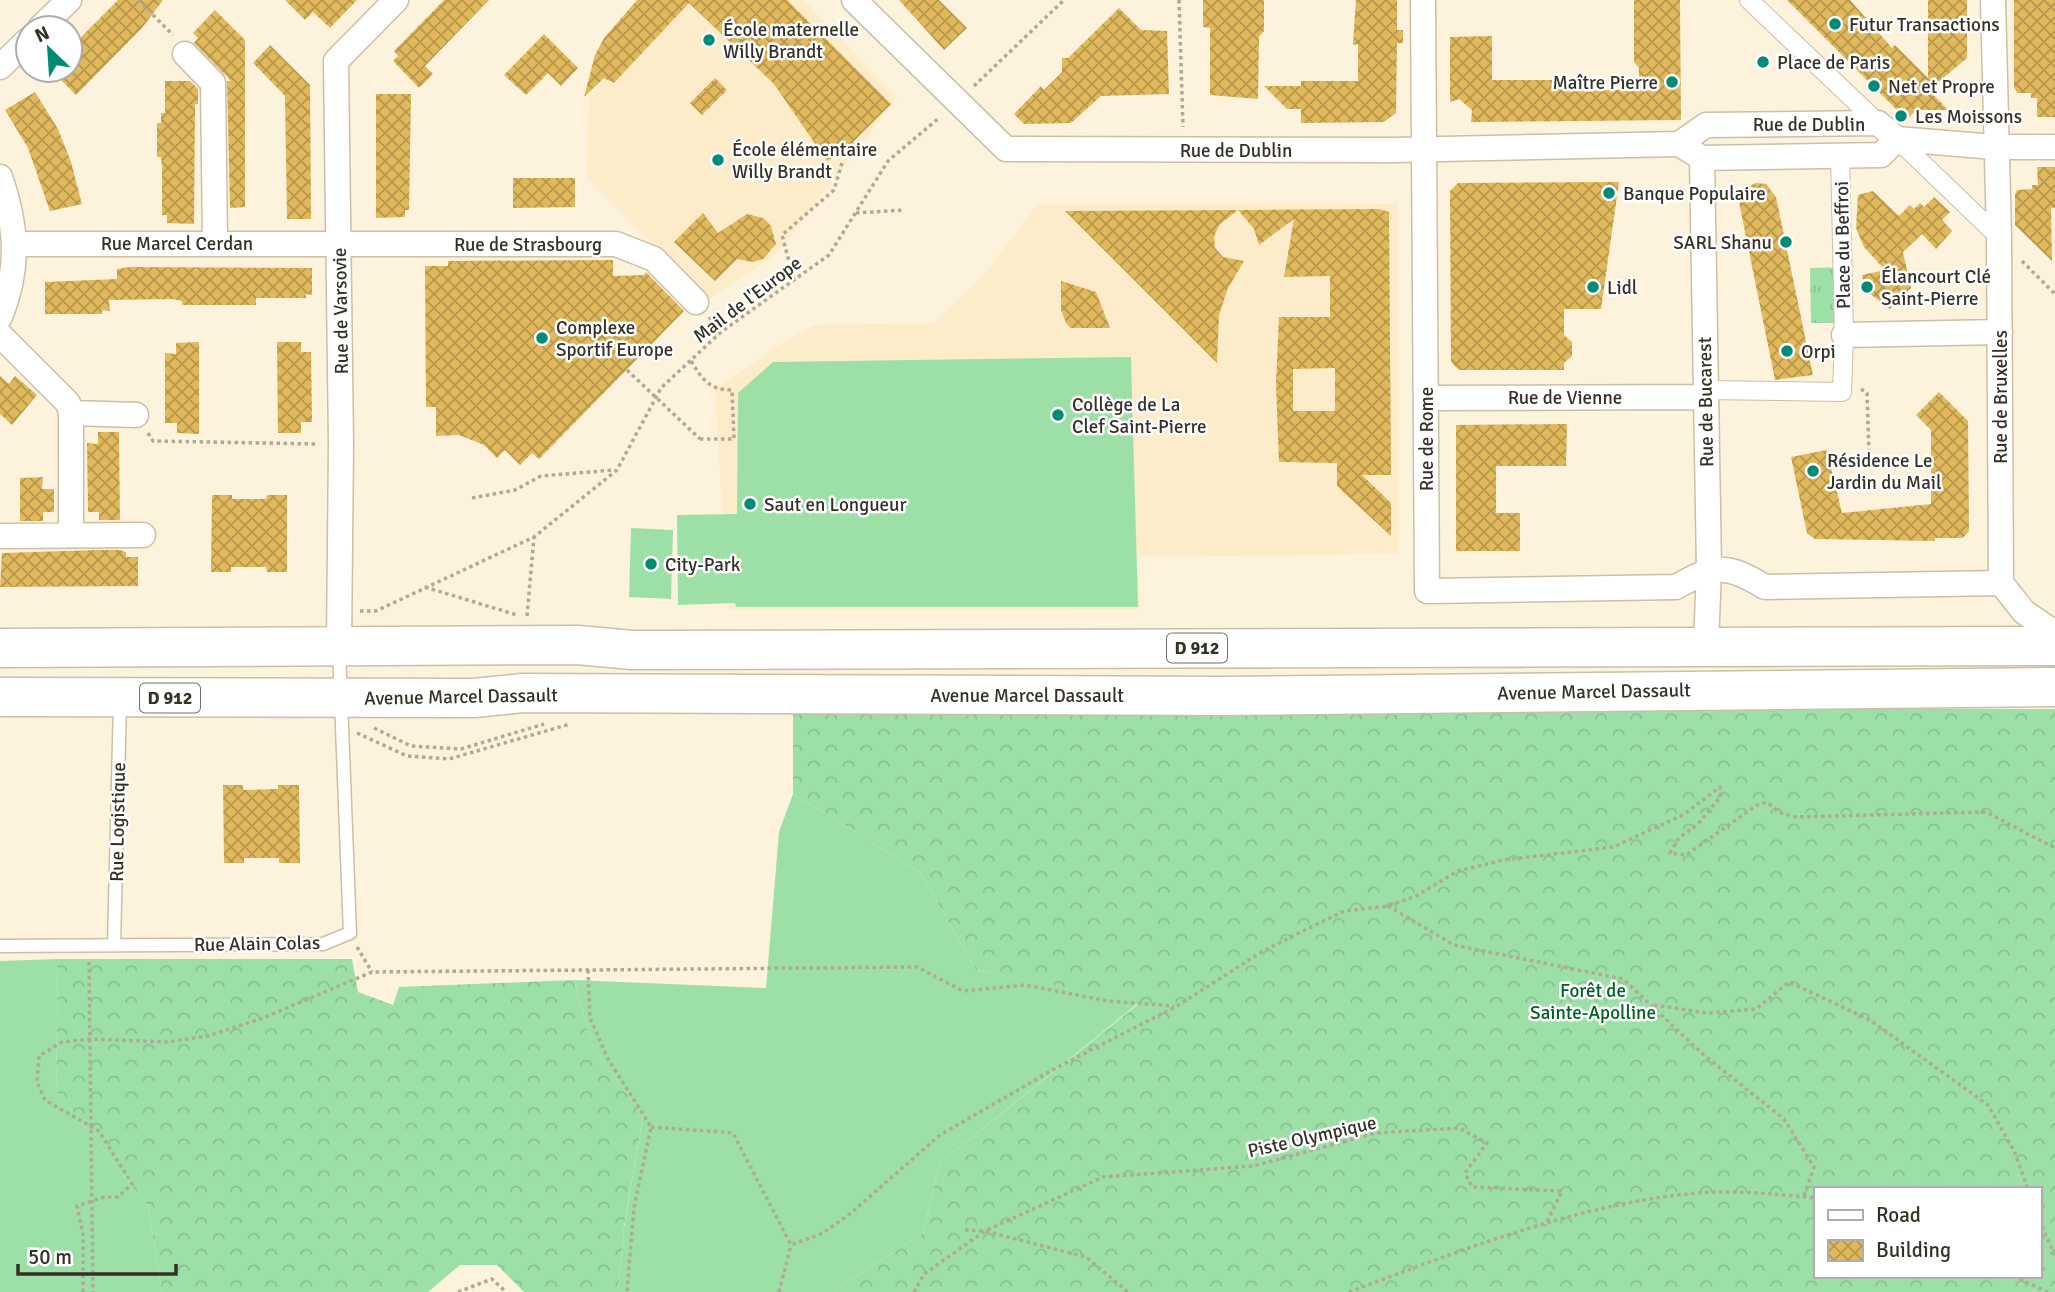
<svg xmlns="http://www.w3.org/2000/svg" width="2055" height="1292" viewBox="0 0 2055 1292" font-family="Signika,sans-serif">
<defs>
<pattern id="forest-crowns" width="20" height="18" patternUnits="userSpaceOnUse" patternTransform="scale(1.75)"><rect width="20" height="18" fill="#9ce0a7"/><path d="M2 6a3 3 0 1 1 6 0M12 15a3 3 0 1 1 6 0" fill="none" stroke="#87c190"/></pattern>
<pattern id="park-tufts" width="24" height="20" patternUnits="userSpaceOnUse" patternTransform="scale(1.75)"><rect width="24" height="20" fill="#9ce0a7"/><path d="M3 7l-1-3M5 7V3M7 7l1-3M15 17l-1-3M17 17v-4M19 17l1-3" fill="none" stroke="#87c190"/></pattern>
<pattern id="building-cross-hatch" width="8" height="8" patternUnits="userSpaceOnUse" patternTransform="scale(1.75)"><rect width="8" height="8" fill="#e1b95c"/><path d="M0 0l8 8M0 8l8-8" fill="none" stroke="#b7974c"/></pattern>
</defs>
<rect width="100%" height="100%" fill="#fdf3dd"/>
<!-- built -->
<path fill="#fcecc9" d="M684,0H804L897,98L776,254L708,299L587,178L589,97Z
M1398,204L1399,554L1137,557L1141,609L728,610L715,390L772,349L814,325L934,323L987,271L1037,205Z"/>
<!-- grass -->
<path fill="#9ce0a7" d="M1131,357L1138,607H736L735,603L678,605L677,515L737,514L738,393L773,362Z
M631,528L673,530L671,599L629,597Z
M793,794L920,872L976,970L1141,1001L940,1163L923,1233L832,1292H618L624,1228L643,1115L593,1048L574,980L766,988L779,832Z
M58,959L56,1091L148,1206L162,1292H0V961Z"/>
<!-- forest -->
<path fill="url(#forest-crowns)" fill-rule="evenodd" d="M793,707L2055,709V1292H832L923,1233L940,1163L1141,1002L976,970L920,872L793,794ZM1815,1189H2039V1276H1815Z
M58,959H352L358,992L393,1005L399,987L574,980L593,1048L643,1115L624,1227L618,1292H524L497,1265H460L428,1292H162L148,1206L56,1091Z"/>
<!-- park -->
<path fill="url(#park-tufts)" d="M1848,267L1849,323H1811L1810,268Z"/>
<!-- building -->
<path fill="url(#building-cross-hatch)" fill-rule="evenodd" d="M118,0H163L142,28L76,95L51,70H70V48Z
M285,0H357L330,28L313,12L305,20Z
M444,0H489L425,66L433,74L419,88L393,61L398,56L394,51Z
M637,0H787L891,104L853,142L855,145L827,161L774,84L689,3L614,83L604,78L584,97L595,55L604,38Z
M899,0H939L967,28L944,50Z
M1203,0H1264V31L1259,37L1258,99L1210,95V28L1203,27Z
M1356,0H1397V30H1403V43H1397L1396,113L1384,122L1301,123V109H1287L1264,86H1301V81H1358V44L1353,45Z
M1634,0H1680L1681,120L1471,122L1472,110L1459,99L1450,102V37L1492,36V80H1573L1590,90H1639V68L1634,62Z
M1787,0H1850L1892,48L1895,45L1928,78V0H1967V58L1929,90L1948,110H1916L1907,120Z
M2014,0H2055V117H2037V98H2031V93H2017L2014,87Z
M1119,8L1141,30L1167,31L1169,94L1101,96L1071,123L1024,124L1014,114L1041,86L1044,90L1062,72V58H1068Z
M215,10L245,40V207L230,208L227,81H231L194,43L198,38L193,33Z
M544,34L578,68L561,86L548,73L526,95L504,75Z
M270,45L310,85L311,219H287L285,96L253,63Z
M715,78L727,90L702,115L690,103Z
M165,81H190L198,89V104H195L194,224L167,223V215H162V167L161,157H157V123H161V113H165Z
M35,92L58,129L71,162L82,204L50,211L28,148L5,110Z
M376,94H411L409,210H405V217L376,218Z
M2037,167H2055V208H2051L2052,261L2015,225V195L2017,190L2032,189V185H2038Z
M513,178H575V207L513,208Z
M1619,182L1601,309H1564V335L1572,342V356L1564,363V370H1459L1451,362L1450,191L1458,183Z
M1756,183L1766,184L1776,197L1813,375L1775,380L1739,202L1743,189Z
M1873,191L1899,216L1910,205L1914,209L1920,203L1924,207L1934,197L1950,212L1942,220L1952,231L1936,249L1922,234L1903,252L1911,288L1890,309L1865,290L1862,275L1885,270L1864,247L1856,228L1858,195Z
M1379,209L1389,212L1391,475H1362L1391,503V536L1337,486V463L1279,462L1276,384L1279,317H1330V276L1284,277L1294,219L1259,245L1254,229L1238,210ZM1335,368V411H1293V369Z
M1238,210L1219,225L1214,237L1215,248L1223,257L1244,261L1228,288L1219,315L1217,363L1065,211Z
M703,213L718,233L747,214L763,218L771,226L776,244L763,259L753,262L737,259L715,281L674,242Z
M613,260V276L644,275L646,272L684,311L552,446L539,459L532,453L520,465L505,450L497,458L484,445L459,435L436,436V407H426L425,266H448V261Z
M130,267L312,268V295L306,294V298H256V305H182V301L173,299L109,300L110,311L102,310V314H45V282L117,279V269Z
M1061,281L1096,292L1110,328H1071L1066,323L1061,310Z
M199,342V434L177,433V423H165V353L176,354V343Z
M277,342H301V352H311L312,422H301V433H278Z
M0,376L9,384L15,376L37,395L12,425L0,414Z
M1939,392L1968,421L1969,531L1963,538H1935V541L1815,539L1807,533L1791,457L1827,450L1842,513L1931,504V430L1916,415Z
M1567,424L1566,466H1496V513H1520V551H1456V425Z
M98,432H119L120,520H99V512H88L87,443L98,444Z
M43,477L42,489H54V512H43V521H20V478Z
M212,495H232V499H266L267,495H287V572H267L266,567H231V572H211Z
M99,550H120L126,552V557H138V586L0,587L2,553Z
M223,785H243V790L278,789V785H299L300,863H279V858H244V863H224Z"/>
<g fill="none" stroke-linecap="round" stroke-linejoin="round">
<!-- service casing -->
<g stroke="#cbbfa5" stroke-width="15">
<path id="service" d="M114,945L120,701
M0,946L323,944L350,933L339,649"/>
</g>
<!-- pedestrian casing -->
<g stroke="#cbbfa5" stroke-width="20">
<path id="pedestrian" d="M1749,0L1878,123
M1897,139L1999,237
M1704,390L1842,392L1844,335L1840,155"/>
</g>
<!-- minor casing -->
<g stroke="#cbbfa5" stroke-width="27">
<path id="minor" d="M854,0L1006,149L1393,150L1679,144
M1423,0L1427,591L1676,587C1715,565 1726,563 1765,587L2001,583
M1993,0L1999,237L2001,583L2024,612L2055,633
M40,28L69,0
M185,54L213,83L215,242
M0,67L28,40
M1897,139L1881,155L1702,158L1679,144L1706,125L1878,123L1897,139L1995,147H2055
M1702,158L1709,569L1706,646
M0,177C17,226 20,268 0,317
M16,244H616L654,259L696,302
M0,335L68,403L71,413L136,415
M1844,335L2000,332
M1426,398L1704,397
M71,413V535
M0,536L143,535
M339,645L341,444L336,61L396,0"/>
</g>
<!-- primary casing -->
<g stroke="#cbbfa5" stroke-width="41">
<path id="primary" d="M0,648L578,645L632,650L2055,646
M0,697L474,698L523,693L1222,696L2055,687"/>
</g>
<!-- path -->
<path stroke="#b1a997" stroke-width="3.5" stroke-dasharray="3.5 3.5" stroke-linecap="butt" d="M138,0L173,35
M1179,0L1183,127
M974,86L1064,0
M856,213L904,210
M2022,261L2055,294
M794,280L782,235L834,190L842,163
M709,317L721,332
M691,361C702,379 709,390 732,390L734,439H700
M1861,389L1867,393L1869,453
M148,433L153,441L318,444
M472,498L515,490L541,476L614,470
M425,587L517,615
M360,611H376L534,537L617,470L661,388L721,332L829,255L888,161L940,117
M527,616L534,537
M374,728L411,746L461,749L544,724
M357,733L407,756L449,759L570,724
M1388,906L1454,945L1623,979L1705,1056L1784,1119L1814,1167L1804,1196
M357,947L372,972
M89,962L93,1292
M588,970L590,1018L608,1059L651,1127L634,1207L627,1292
M1654,1005L1708,1013L1756,1009L1789,982L1870,1020L1988,1105L2015,1153L2028,1189
M651,1127L733,1133L791,1245L823,1233L851,1213L940,1135L1056,1068L1177,1006L1263,951L1307,929L1344,911L1388,906L1416,896L1458,871L1503,860L1613,847L1683,815L1720,787L1721,796L1698,824L1679,838L1670,853L1686,855L1760,803H1768L1779,812L1795,817L1986,812L2055,848
M2039,1220L2055,1256
M965,1230L985,1231L1086,1257L1128,1292
M2013,1276L2048,1292
M83,1292V1234L77,1206L104,1197H118L132,1184L99,1131L45,1100L37,1082L39,1056L62,1042L90,1039L167,1042L208,1036L263,1018L372,972L917,967L963,991L1025,985L1108,1001L1174,1006
M458,1292L492,1279L506,1292
M779,1292L791,1245
M914,1292L924,1274L985,1231L1103,1177L1253,1166L1376,1133L1459,1128L1487,1143L1465,1173L1472,1187L1562,1191L1545,1226
M1349,1292C1456,1252 1583,1202 1698,1193C1736,1190 1777,1194 1815,1198"/>
<!-- service -->
<use href="#service" stroke="#fff" stroke-width="12"/>
<!-- pedestrian -->
<use href="#pedestrian" stroke="#fff" stroke-width="18"/>
<!-- minor -->
<use href="#minor" stroke="#fff" stroke-width="24"/>
<!-- primary -->
<use href="#primary" stroke="#fff" stroke-width="38"/>
<!-- path-bridge -->
<path stroke="#b1a997" stroke-width="3.5" stroke-dasharray="3.5 3.5" stroke-linecap="butt" d="M627,370L700,439"/>
</g>
<!-- markers -->
<g fill="#008c74" stroke="#fff" stroke-width="2.5">
<circle cx="1835" cy="24" r="7"/>
<circle cx="709" cy="40" r="7"/>
<circle cx="1763" cy="62" r="7"/>
<circle cx="1672" cy="82" r="7"/>
<circle cx="1874" cy="86" r="7"/>
<circle cx="1901" cy="116" r="7"/>
<circle cx="718" cy="160" r="7"/>
<circle cx="1609" cy="193" r="7"/>
<circle cx="1786" cy="242" r="7"/>
<circle cx="1593" cy="287" r="7"/>
<circle cx="1867" cy="287" r="7"/>
<circle cx="542" cy="338" r="7"/>
<circle cx="1787" cy="351" r="7"/>
<circle cx="1058" cy="415" r="7"/>
<circle cx="1813" cy="471" r="7"/>
<circle cx="750" cy="504" r="7"/>
<circle cx="651" cy="564" r="7"/>
</g>
<g text-anchor="middle" stroke-width="5" stroke-linejoin="round" paint-order="stroke">
<!-- shield labels -->
<g fill="#fff" stroke="#726f68" stroke-width="2">
<rect x="1167" y="633.5" width="60" height="29" rx="5"/>
<rect x="140" y="683.5" width="60" height="29" rx="5"/>
</g>
<g font-size="18" font-weight="bold" fill="#363127">
<text x="1197" y="654">D 912</text>
<text x="170" y="704">D 912</text>
</g>
<!-- poi labels -->
<g font-size="19" fill="#363127" stroke="#fff" text-anchor="start">
<text x="1849" y="31">Futur Transactions</text>
<text x="723" y="36">École maternelle<tspan x="723" dy="22">Willy Brandt</tspan></text>
<text x="1777" y="69">Place de Paris</text>
<text x="1658" y="89" text-anchor="end">Maître Pierre</text>
<text x="1888" y="93">Net et Propre</text>
<text x="1915" y="123">Les Moissons</text>
<text x="732" y="156">École élémentaire<tspan x="732" dy="22">Willy Brandt</tspan></text>
<text x="1623" y="200">Banque Populaire</text>
<text x="1772" y="249" text-anchor="end">SARL Shanu</text>
<text x="1881" y="283">Élancourt Clé<tspan x="1881" dy="22">Saint-Pierre</tspan></text>
<text x="1607" y="294">Lidl</text>
<text x="556" y="334">Complexe<tspan x="556" dy="22">Sportif Europe</tspan></text>
<text x="1801" y="358">Orpi</text>
<text x="1072" y="411">Collège de La<tspan x="1072" dy="22">Clef Saint-Pierre</tspan></text>
<text x="1827" y="467">Résidence Le<tspan x="1827" dy="22">Jardin du Mail</tspan></text>
<text x="764" y="511">Saut en Longueur</text>
<text x="665" y="571">City-Park</text>
</g>
<!-- street labels -->
<g font-size="19" fill="#363127" stroke="#fff">
<text x="1809" y="131">Rue de Dublin</text>
<text x="1236" y="157">Rue de Dublin</text>
<text x="177" y="250">Rue Marcel Cerdan</text>
<text x="528" y="251">Rue de Strasbourg</text>
<text transform="translate(1842 245) rotate(-91)" y="7">Place du Beffroi</text>
<text transform="translate(747 299) rotate(-37)" y="7">Mail de l'Europe</text>
<text transform="translate(340 311) rotate(-91)" y="7">Rue de Varsovie</text>
<text x="1565" y="404">Rue de Vienne</text>
<text transform="translate(2000 397) rotate(-90)" y="7">Rue de Bruxelles</text>
<text transform="translate(1705 402) rotate(-91)" y="7">Rue de Bucarest</text>
<text transform="translate(1426 439) rotate(-90)" y="7">Rue de Rome</text>
<text transform="translate(1594 691) rotate(-1)" y="7">Avenue Marcel Dassault</text>
<text x="1027" y="702">Avenue Marcel Dassault</text>
<text transform="translate(461 696) rotate(-1)" y="7">Avenue Marcel Dassault</text>
<text transform="translate(117 822) rotate(-89)" y="7">Rue Logistique</text>
<text transform="translate(257 943) rotate(-1)" y="7">Rue Alain Colas</text>
<text transform="translate(1312 1136) rotate(-13)" y="7">Piste Olympique</text>
</g>
<!-- park labels -->
<g font-size="19" fill="#006026" stroke="#fff">
<text x="1593" y="997">Forêt de<tspan x="1593" dy="22">Sainte-Apolline</tspan></text>
</g>
</g>
<!-- legend -->
<rect x="1814" y="1187" width="228" height="91" fill="#ffffff" stroke="#afada9" stroke-width="2"/>
<rect x="1828" y="1210" width="35" height="10" fill="#ffffff" stroke="#afada9" stroke-width="2"/>
<text x="1876" y="1222" font-size="21" fill="#363127">Road</text>
<rect x="1828" y="1240" width="35" height="21" fill="url(#building-cross-hatch)" stroke="#afada9" stroke-width="2"/>
<text x="1876" y="1257" font-size="21" fill="#363127">Building</text>
<!-- north arrow -->
<g transform="translate(49 49) rotate(335)"><circle r="33" fill="#ffffff" stroke="#afada9" stroke-width="2"/>
<path d="M0-5L12 26L0 18L-12 26Z" fill="#008c74"/>
<text y="-10" font-size="19" font-weight="bold" text-anchor="middle" fill="#363127">N</text>
</g>
<!-- scale -->
<path d="M18 1264v10h158v-10" fill="none" stroke="#363127" stroke-width="3.5"/>
<text x="28" y="1264" font-size="21" fill="#363127" stroke="#ffffff" stroke-width="5" paint-order="stroke">50 m</text>
</svg>
